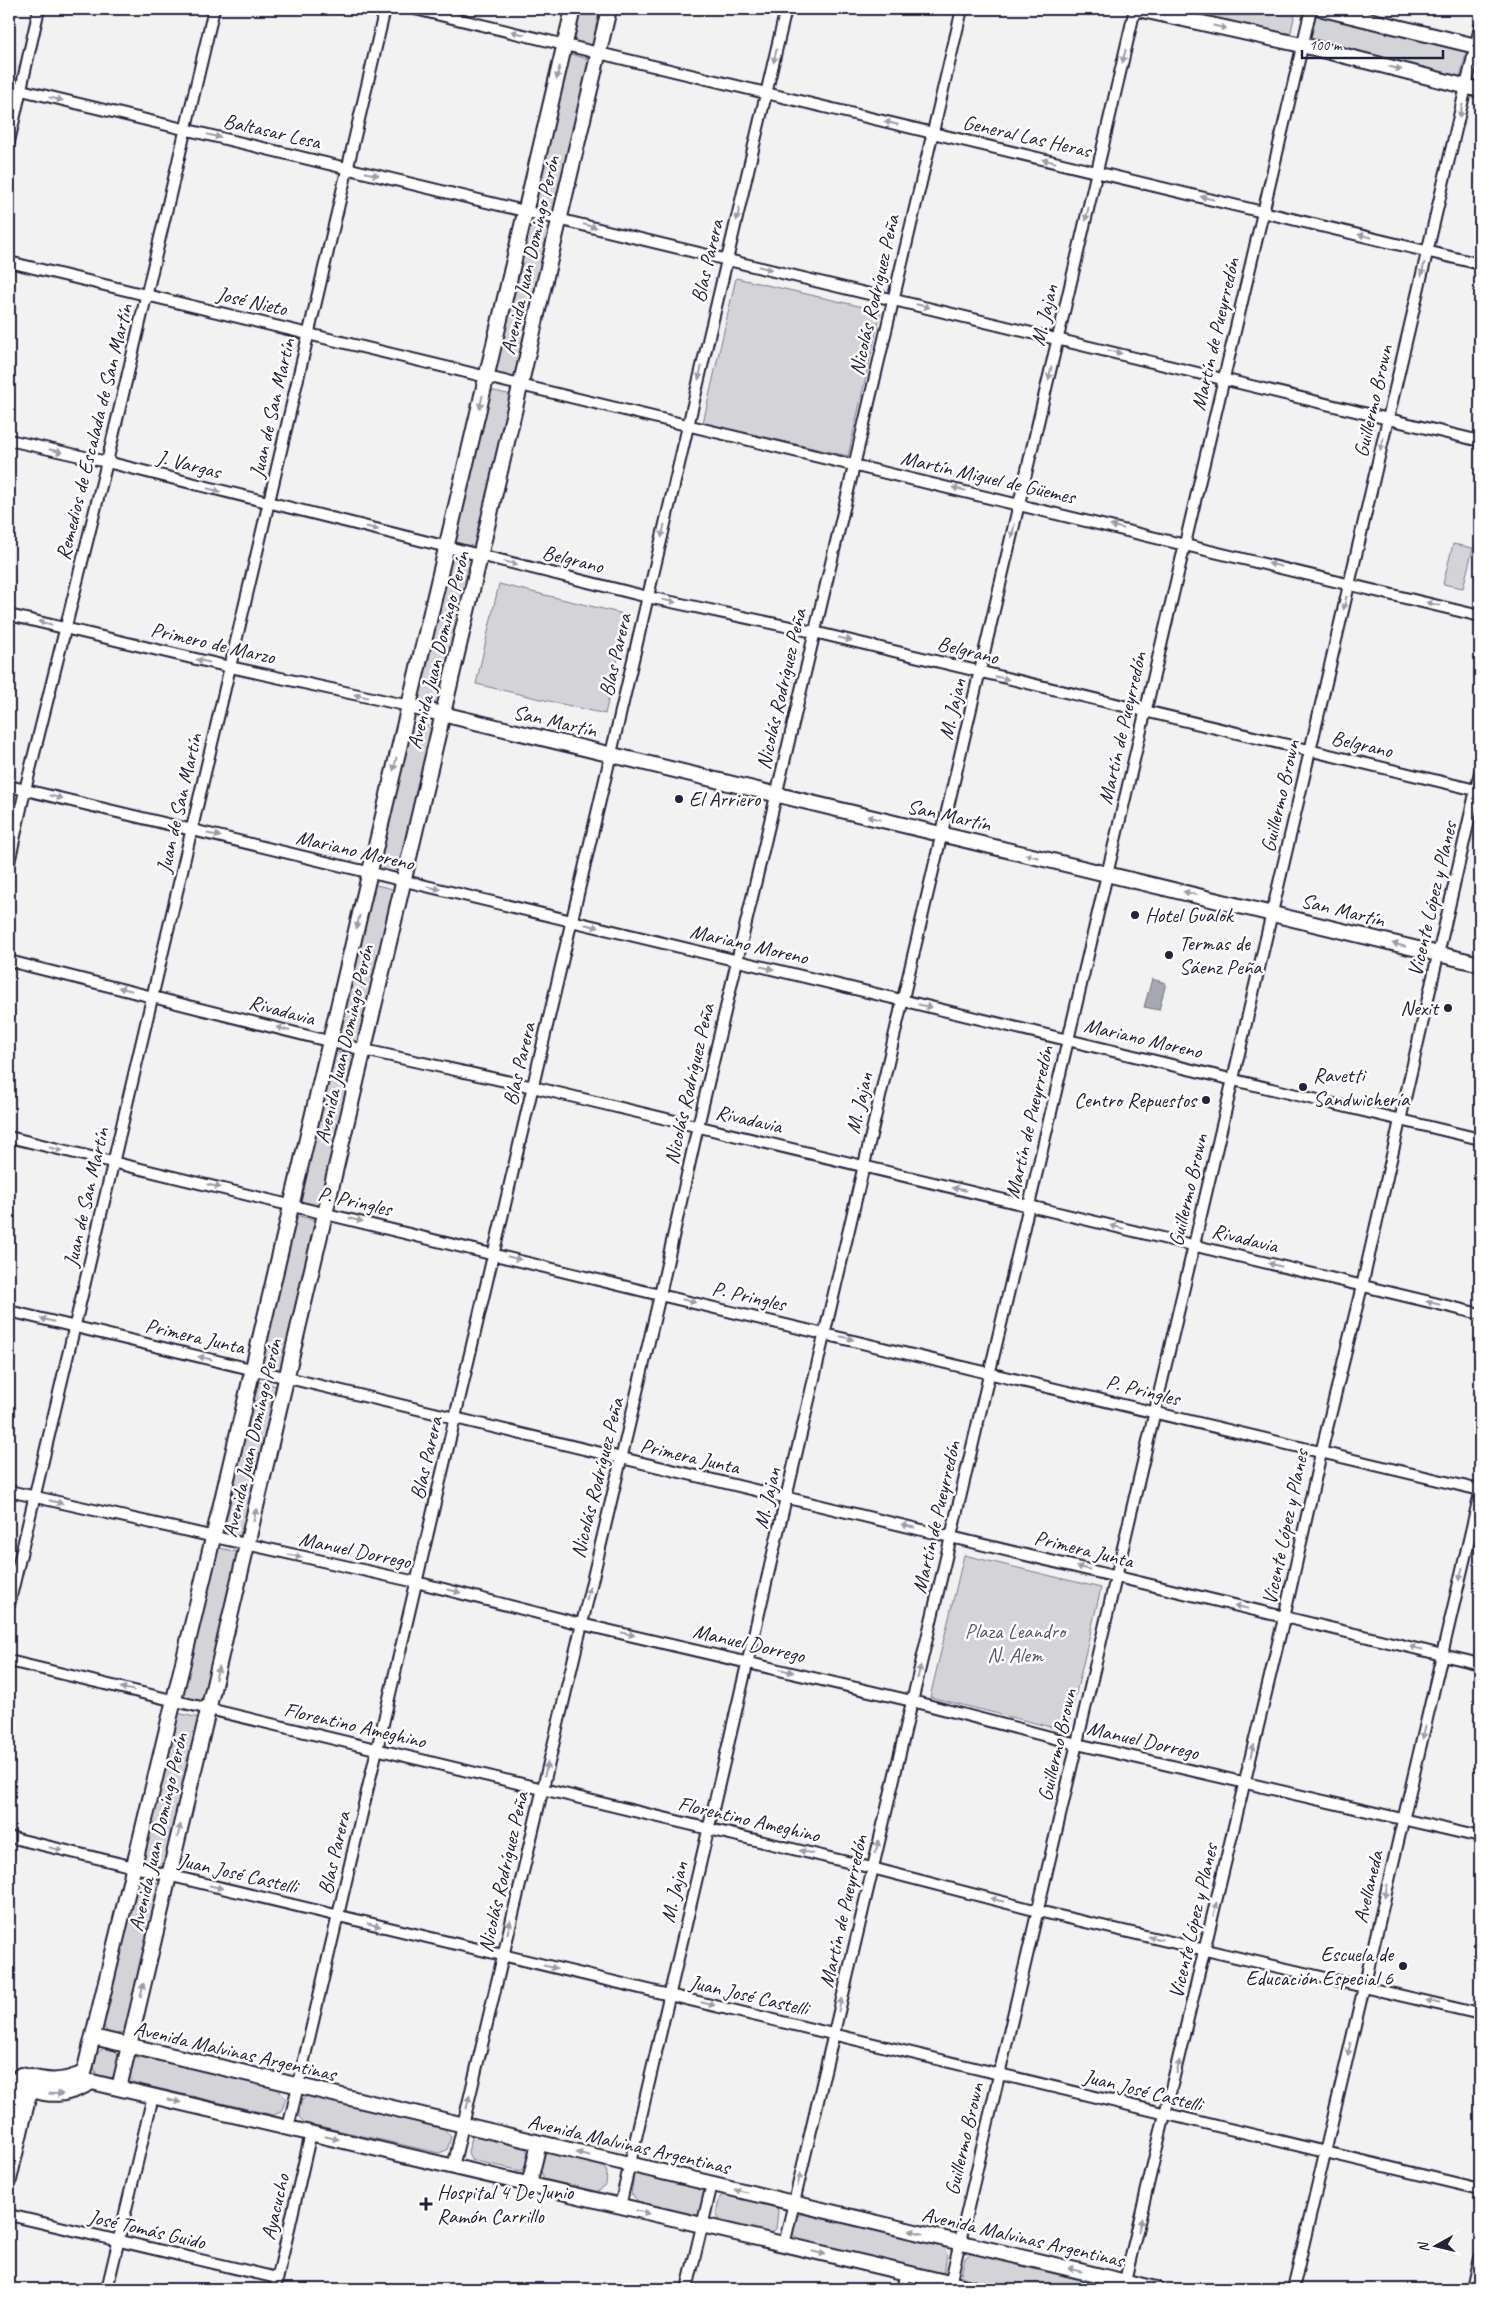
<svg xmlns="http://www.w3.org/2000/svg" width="1489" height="2298" viewBox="0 0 1489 2298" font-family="Caveat,sans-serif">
<rect width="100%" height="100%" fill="#f2f2f3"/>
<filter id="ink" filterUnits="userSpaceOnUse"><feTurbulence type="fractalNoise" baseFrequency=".02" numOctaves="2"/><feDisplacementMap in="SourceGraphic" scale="10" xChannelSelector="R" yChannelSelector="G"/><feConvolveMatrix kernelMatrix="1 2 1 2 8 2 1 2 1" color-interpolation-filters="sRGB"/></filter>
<g filter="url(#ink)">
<!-- green -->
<path fill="#d3d3d8" stroke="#7a7a8a" d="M578,9H604L595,47L571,41Z
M1165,9H1296L1290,36Z
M1315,13L1467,50L1460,78L1309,41Z
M566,53L592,60L556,215L529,208Z
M525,222L550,228L516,380L490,374Z
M736,278L881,311L848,456L703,423Z
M485,389L512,395L477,549L450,542Z
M1453,544L1473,548L1463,588L1443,584Z
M449,553L474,560L439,705L433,708L417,705L416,691Z
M499,584L628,615L605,714L476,684Z
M417,723L426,724L433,732L399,877L375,871L410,727Z
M372,884L397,890L361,1045L336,1039Z
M333,1051L358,1057L321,1208L297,1202Z
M295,1215L320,1221L283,1374L259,1369Z
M254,1381L277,1386L243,1537L220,1532Z
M215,1547L238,1552L204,1703L181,1698Z
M964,1555L1101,1588L1067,1731L930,1697Z
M177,1713L199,1718L164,1867L142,1861Z
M137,1877L159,1883L126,2032L116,2034L107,2032L103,2024Z
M105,2047L115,2051L121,2057L116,2076L106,2079L97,2076C92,2062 92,2056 105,2047Z
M141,2057L277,2088L286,2099L281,2112L273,2115L135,2083L128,2077L131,2061Z
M310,2095L442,2126L451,2137L447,2150L439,2153L305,2123L299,2117L300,2100Z
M481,2133L524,2144C529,2154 530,2162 522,2171L471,2160L468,2152L472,2137Z
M553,2151L600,2162L607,2172L606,2185L596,2192L545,2180L540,2169L542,2154Z
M635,2170L708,2188L703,2212L698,2216L640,2203L631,2194Z
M730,2193L775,2203L778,2211L776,2229L771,2233L722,2223L716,2214L720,2197Z
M805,2212L943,2245L947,2255L944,2272L935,2274L799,2241L792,2233L797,2216Z
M972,2253L1109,2286L1114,2289H1001L966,2281L961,2274L965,2258Z"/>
<!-- water -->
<path fill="#a8a8b2" stroke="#727282" d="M1152,979L1166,983L1159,1010L1144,1007Z"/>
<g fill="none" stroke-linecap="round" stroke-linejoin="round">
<!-- minor casing -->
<g stroke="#22223b" stroke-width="14">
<path id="minor" d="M415,9L1480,264
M9,87L1480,441
M9,142L39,9
M9,262L1480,616
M9,440L107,462L648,597L814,632L1480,791
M9,615L230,667L409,706
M9,786L1480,1139
M9,863L25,790L107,462L214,9
M9,961L364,1050L533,1087L1480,1314
M9,1137L660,1295L1480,1490
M9,1311L1480,1664
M9,1491L416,1582L581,1624L912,1701L1077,1744L1480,1837
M9,1605L385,9
M9,1661L872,1868L1038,1911L1480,2014
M9,1837L1480,2189
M9,2076L18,2087
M288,2128L786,9
M453,2167L660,1295L698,1126L962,9
M620,2206L1135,9
M9,2215L277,2278
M784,2245L1311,9
M950,2284L1480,27
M107,2289L153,2096
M275,2289L311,2133
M687,2289L712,2184
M902,2289L906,2273
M1123,2289L1284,1618L1321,1453L1362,1286L1480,772
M1293,2289L1480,1493
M1473,2289L1480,2257"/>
</g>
<!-- secondary casing -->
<g stroke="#22223b" stroke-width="18">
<path id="secondary" d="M1138,9L1302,45L1480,90
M1323,9L1480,47
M409,706L1480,964
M93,2037L1156,2289
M18,2087C52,2095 60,2099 92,2082L975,2289
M119,2088L609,9
M9,2125L21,2075C47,2081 59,2084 84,2073L213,1538L573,9
M9,2180L32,2081
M529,2185L539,2143"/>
</g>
<!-- minor -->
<use href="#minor" stroke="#fff" stroke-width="10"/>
<!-- secondary -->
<use href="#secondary" stroke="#fff" stroke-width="14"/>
</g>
<!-- one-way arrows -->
<defs><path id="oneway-solid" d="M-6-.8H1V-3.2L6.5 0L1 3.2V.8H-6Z" transform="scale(1.25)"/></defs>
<g fill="#9c9ca7">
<use href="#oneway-solid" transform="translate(1220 27) rotate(12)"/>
<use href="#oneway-solid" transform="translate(518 33) rotate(-167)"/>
<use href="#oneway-solid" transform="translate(775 56) rotate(103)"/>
<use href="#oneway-solid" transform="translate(1124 56) rotate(103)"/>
<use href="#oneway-solid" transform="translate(1395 68) rotate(14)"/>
<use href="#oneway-solid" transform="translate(558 73) rotate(103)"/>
<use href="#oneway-solid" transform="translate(56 99) rotate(13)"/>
<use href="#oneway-solid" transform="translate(1461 111) rotate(103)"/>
<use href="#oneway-solid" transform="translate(891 123) rotate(-167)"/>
<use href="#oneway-solid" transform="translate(214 136) rotate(13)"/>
<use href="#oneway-solid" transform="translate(1049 161) rotate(-167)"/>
<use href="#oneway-solid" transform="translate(372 174) rotate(13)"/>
<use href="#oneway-solid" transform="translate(1207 198) rotate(-167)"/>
<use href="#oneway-solid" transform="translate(738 214) rotate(103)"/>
<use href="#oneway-solid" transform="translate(1087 214) rotate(103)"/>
<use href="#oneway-solid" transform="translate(590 226) rotate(13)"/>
<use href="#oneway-solid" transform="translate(1365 236) rotate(-167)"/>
<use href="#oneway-solid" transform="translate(765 268) rotate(13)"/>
<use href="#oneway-solid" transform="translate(1423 269) rotate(103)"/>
<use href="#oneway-solid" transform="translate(923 306) rotate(13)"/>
<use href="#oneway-solid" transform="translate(1115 352) rotate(14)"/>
<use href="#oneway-solid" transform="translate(700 373) rotate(103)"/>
<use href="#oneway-solid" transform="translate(1050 373) rotate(103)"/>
<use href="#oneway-solid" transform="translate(481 402) rotate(103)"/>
<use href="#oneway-solid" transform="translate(1382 444) rotate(103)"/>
<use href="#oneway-solid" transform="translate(56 451) rotate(13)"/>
<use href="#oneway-solid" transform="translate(959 489) rotate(-167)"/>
<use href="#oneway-solid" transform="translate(214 490) rotate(14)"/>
<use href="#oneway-solid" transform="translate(1117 527) rotate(-167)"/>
<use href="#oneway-solid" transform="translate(372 528) rotate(14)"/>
<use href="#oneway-solid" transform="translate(663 531) rotate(103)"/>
<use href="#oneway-solid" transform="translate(1013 531) rotate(103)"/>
<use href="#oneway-solid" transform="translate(511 563) rotate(14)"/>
<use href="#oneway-solid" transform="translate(1275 565) rotate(-167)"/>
<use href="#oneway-solid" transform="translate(669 601) rotate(12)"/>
<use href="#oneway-solid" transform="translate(1345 603) rotate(103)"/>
<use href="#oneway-solid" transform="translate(1433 604) rotate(-166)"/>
<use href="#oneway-solid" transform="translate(45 623) rotate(-167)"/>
<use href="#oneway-solid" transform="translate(845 639) rotate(14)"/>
<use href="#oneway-solid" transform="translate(203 661) rotate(-167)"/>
<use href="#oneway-solid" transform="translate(1002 678) rotate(13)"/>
<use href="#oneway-solid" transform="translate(361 696) rotate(-168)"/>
<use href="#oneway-solid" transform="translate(395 764) rotate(103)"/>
<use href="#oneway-solid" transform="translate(56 797) rotate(13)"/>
<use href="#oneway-solid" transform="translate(874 818) rotate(-167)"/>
<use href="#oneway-solid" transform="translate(214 835) rotate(13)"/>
<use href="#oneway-solid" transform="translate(1032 856) rotate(-167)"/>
<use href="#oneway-solid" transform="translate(434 888) rotate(13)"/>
<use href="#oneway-solid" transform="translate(1190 893) rotate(-167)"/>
<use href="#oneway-solid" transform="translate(358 922) rotate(103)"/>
<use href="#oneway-solid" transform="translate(592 926) rotate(14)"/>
<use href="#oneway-solid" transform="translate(1399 945) rotate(-166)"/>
<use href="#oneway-solid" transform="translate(767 968) rotate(13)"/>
<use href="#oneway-solid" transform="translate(125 989) rotate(-167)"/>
<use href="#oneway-solid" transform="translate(925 1006) rotate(13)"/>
<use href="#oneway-solid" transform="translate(283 1029) rotate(-165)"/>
<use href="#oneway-solid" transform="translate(56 1149) rotate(13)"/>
<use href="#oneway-solid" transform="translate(214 1186) rotate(13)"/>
<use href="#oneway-solid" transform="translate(959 1189) rotate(-167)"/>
<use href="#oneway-solid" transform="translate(356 1220) rotate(13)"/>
<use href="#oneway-solid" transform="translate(1117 1227) rotate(-167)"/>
<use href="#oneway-solid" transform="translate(514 1258) rotate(14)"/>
<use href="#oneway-solid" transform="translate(1275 1265) rotate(-166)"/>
<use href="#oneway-solid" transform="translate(689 1301) rotate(13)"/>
<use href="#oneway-solid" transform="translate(1433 1303) rotate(-167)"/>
<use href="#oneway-solid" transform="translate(47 1320) rotate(-167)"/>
<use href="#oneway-solid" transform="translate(847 1338) rotate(14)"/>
<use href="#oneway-solid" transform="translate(205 1358) rotate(-167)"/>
<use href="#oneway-solid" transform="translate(56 1502) rotate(13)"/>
<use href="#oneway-solid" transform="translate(255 1515) rotate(-77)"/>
<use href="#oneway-solid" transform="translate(908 1526) rotate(-167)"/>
<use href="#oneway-solid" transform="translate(295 1556) rotate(12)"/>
<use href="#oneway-solid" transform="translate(1083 1568) rotate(-167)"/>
<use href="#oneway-solid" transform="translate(1461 1574) rotate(103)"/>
<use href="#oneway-solid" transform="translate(454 1591) rotate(14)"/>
<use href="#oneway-solid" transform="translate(588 1594) rotate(-76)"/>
<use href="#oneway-solid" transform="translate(1241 1607) rotate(-166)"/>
<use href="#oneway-solid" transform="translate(628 1634) rotate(13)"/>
<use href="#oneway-solid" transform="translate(1416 1648) rotate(-167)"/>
<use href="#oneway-solid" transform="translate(787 1671) rotate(13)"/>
<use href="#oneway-solid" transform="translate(919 1672) rotate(-77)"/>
<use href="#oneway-solid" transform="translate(217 1673) rotate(-76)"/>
<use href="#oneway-solid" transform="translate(127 1689) rotate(-167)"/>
<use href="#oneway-solid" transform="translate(1424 1732) rotate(103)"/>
<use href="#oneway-solid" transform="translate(1252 1751) rotate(-76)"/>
<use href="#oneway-solid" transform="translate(546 1769) rotate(-77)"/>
<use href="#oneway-solid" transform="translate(179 1831) rotate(-77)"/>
<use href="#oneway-solid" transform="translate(877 1847) rotate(-77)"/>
<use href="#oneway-solid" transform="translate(56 1849) rotate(13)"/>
<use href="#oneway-solid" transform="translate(806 1852) rotate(-167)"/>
<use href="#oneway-solid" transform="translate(216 1887) rotate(13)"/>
<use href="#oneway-solid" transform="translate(1386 1891) rotate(103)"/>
<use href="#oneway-solid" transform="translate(997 1900) rotate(-166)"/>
<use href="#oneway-solid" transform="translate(1215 1909) rotate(-77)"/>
<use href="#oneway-solid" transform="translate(374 1925) rotate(13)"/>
<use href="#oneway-solid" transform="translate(509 1927) rotate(-77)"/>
<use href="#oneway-solid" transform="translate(1155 1938) rotate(-167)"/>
<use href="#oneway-solid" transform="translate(550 1967) rotate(13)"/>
<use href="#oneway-solid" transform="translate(142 1990) rotate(-77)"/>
<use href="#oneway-solid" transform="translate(1433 2002) rotate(-167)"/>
<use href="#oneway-solid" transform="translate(708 2004) rotate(13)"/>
<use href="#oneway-solid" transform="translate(840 2005) rotate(-77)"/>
<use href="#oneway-solid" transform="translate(1349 2049) rotate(103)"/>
<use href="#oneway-solid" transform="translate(1178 2067) rotate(-77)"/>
<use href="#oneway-solid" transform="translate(56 2094) rotate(1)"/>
<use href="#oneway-solid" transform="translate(174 2101) rotate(13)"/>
<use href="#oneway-solid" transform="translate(468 2102) rotate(-77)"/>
<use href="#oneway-solid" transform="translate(332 2138) rotate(13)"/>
<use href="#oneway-solid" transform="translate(583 2154) rotate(-167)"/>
<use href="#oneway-solid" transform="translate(799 2180) rotate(-77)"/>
<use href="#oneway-solid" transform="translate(741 2191) rotate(-167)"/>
<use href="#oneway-solid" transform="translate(643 2212) rotate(13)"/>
<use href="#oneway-solid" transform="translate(1140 2225) rotate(-76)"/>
<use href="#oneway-solid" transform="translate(916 2232) rotate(-167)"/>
<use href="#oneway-solid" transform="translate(819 2253) rotate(13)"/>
<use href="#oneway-solid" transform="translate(1075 2270) rotate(-167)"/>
</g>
</g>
<!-- markers -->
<g fill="#22223b" stroke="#fff" stroke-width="2">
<circle cx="679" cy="799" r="5"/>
<circle cx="1135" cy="915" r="5"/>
<circle cx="1169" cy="955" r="5"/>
<circle cx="1448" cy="1008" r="5"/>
<circle cx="1303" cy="1087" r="5"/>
<circle cx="1206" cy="1100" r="5"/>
<circle cx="1403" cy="1966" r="5"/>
<path d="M423.5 2196.5h5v5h5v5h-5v5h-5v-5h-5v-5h5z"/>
</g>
<g text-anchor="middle" stroke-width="5" stroke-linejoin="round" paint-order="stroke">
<!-- street labels -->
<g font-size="21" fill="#22223b" stroke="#fff">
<text transform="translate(272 131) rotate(13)" y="7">Baltasar Lesa</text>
<text transform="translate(1027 136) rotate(13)" y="7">General Las Heras</text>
<text transform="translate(530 255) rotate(-77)" y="7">Avenida Juan Domingo Perón</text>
<text transform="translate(707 261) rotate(-77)" y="7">Blas Parera</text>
<text transform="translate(874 295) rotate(-77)" y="7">Nicolás Rodríguez Peña</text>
<text transform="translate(252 301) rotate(13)" y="7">José Nieto</text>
<text transform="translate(1044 315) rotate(-77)" y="7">M. Jajan</text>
<text transform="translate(1215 334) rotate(-77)" y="7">Martín de Pueyrredón</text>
<text transform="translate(1373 401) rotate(-77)" y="7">Guillermo Brown</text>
<text transform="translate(272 408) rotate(-77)" y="7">Juan de San Martín</text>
<text transform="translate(94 432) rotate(-76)" y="7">Remedios de Escalada de San Martín</text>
<text transform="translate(189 464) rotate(14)" y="7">J. Vargas</text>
<text transform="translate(988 477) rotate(13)" y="7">Martín Miguel de Güemes</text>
<text transform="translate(573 559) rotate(14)" y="7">Belgrano</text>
<text transform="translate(213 643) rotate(13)" y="7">Primero de Marzo</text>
<text transform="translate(438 650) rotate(-76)" y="7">Avenida Juan Domingo Perón</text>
<text transform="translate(968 650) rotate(14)" y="7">Belgrano</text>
<text transform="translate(615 655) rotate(-77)" y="7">Blas Parera</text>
<text transform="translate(781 689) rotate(-77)" y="7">Nicolás Rodríguez Peña</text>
<text transform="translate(952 709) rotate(-77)" y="7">M. Jajan</text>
<text transform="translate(555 721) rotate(13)" y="7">San Martín</text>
<text transform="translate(1122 728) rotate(-77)" y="7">Martín de Pueyrredón</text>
<text transform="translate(1362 744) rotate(13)" y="7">Belgrano</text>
<text transform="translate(1280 796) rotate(-77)" y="7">Guillermo Brown</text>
<text transform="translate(179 803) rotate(-77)" y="7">Juan de San Martín</text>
<text transform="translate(949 815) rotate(13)" y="7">San Martín</text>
<text transform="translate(355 850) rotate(13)" y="7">Mariano Moreno</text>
<text transform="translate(1432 899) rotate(-77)" y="7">Vicente López y Planes</text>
<text transform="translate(1343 910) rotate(14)" y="7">San Martín</text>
<text transform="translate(749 944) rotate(13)" y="7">Mariano Moreno</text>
<text transform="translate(282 1010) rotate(15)" y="7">Rivadavia</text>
<text transform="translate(1143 1038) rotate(13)" y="7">Mariano Moreno</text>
<text transform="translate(344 1044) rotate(-77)" y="7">Avenida Juan Domingo Perón</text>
<text transform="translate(519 1064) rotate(-77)" y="7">Blas Parera</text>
<text transform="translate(689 1084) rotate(-77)" y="7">Nicolás Rodríguez Peña</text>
<text transform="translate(859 1103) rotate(-77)" y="7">M. Jajan</text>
<text transform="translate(749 1119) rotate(13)" y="7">Rivadavia</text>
<text transform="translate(1029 1122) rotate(-77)" y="7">Martín de Pueyrredón</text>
<text transform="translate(1188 1190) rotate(-77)" y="7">Guillermo Brown</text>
<text transform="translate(86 1197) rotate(-77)" y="7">Juan de San Martín</text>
<text transform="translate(355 1201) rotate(13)" y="7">P. Pringles</text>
<text transform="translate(1245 1238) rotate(14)" y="7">Rivadavia</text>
<text transform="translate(749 1296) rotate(13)" y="7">P. Pringles</text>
<text transform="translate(195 1336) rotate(13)" y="7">Primera Junta</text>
<text transform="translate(1143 1390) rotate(14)" y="7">P. Pringles</text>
<text transform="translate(252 1438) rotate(-77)" y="7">Avenida Juan Domingo Perón</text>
<text transform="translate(690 1456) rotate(13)" y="7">Primera Junta</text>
<text transform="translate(426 1458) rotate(-77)" y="7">Blas Parera</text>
<text transform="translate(597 1478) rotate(-76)" y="7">Nicolás Rodríguez Peña</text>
<text transform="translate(767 1498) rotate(-77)" y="7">M. Jajan</text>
<text transform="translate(936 1517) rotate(-77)" y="7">Martín de Pueyrredón</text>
<text transform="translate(1285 1527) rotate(-78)" y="7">Vicente López y Planes</text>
<text transform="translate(1084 1549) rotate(14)" y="7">Primera Junta</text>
<text transform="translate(355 1550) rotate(12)" y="7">Manuel Dorrego</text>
<text transform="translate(749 1643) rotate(13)" y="7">Manuel Dorrego</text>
<text transform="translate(355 1725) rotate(13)" y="7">Florentino Ameghino</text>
<text transform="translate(1143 1740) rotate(13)" y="7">Manuel Dorrego</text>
<text transform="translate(1057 1745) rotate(-77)" y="7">Guillermo Brown</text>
<text transform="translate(749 1819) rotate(13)" y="7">Florentino Ameghino</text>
<text transform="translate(158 1832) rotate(-77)" y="7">Avenida Juan Domingo Perón</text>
<text transform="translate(334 1853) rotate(-77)" y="7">Blas Parera</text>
<text transform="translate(503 1872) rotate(-77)" y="7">Nicolás Rodríguez Peña</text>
<text transform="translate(238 1873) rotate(13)" y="7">Juan José Castelli</text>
<text transform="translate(1368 1887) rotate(-77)" y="7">Avellaneda</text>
<text transform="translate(674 1892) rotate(-77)" y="7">M. Jajan</text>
<text transform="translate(843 1911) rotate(-77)" y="7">Martín de Pueyrredón</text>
<text transform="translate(1193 1921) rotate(-77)" y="7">Vicente López y Planes</text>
<text transform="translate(749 1995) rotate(13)" y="7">Juan José Castelli</text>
<text transform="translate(235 2051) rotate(13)" y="7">Avenida Malvinas Argentinas</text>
<text transform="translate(1143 2090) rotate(14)" y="7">Juan José Castelli</text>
<text transform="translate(964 2139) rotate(-77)" y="7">Guillermo Brown</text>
<text transform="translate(629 2144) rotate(13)" y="7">Avenida Malvinas Argentinas</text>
<text transform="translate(275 2207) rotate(-77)" y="7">Ayacucho</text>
<text transform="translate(147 2229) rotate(13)" y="7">José Tomás Guido</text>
<text transform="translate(1023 2237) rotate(13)" y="7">Avenida Malvinas Argentinas</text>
</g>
<!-- poi labels -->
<g font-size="21" fill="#22223b" stroke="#fff" text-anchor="start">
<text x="689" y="806">El Arriero</text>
<text x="1145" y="922">Hotel Gualok</text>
<text x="1179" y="950">Termas de<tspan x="1179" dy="24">Sáenz Peña</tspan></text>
<text x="1438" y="1015" text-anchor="end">Nexit</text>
<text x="1313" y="1082">Ravetti<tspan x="1313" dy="24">Sandwichería</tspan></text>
<text x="1196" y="1107" text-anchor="end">Centro Repuestos</text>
<text x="1393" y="1961" text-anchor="end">Escuela de<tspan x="1393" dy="24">Educación Especial 6</tspan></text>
<text x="437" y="2199">Hospital 4 De Junio<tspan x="437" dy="24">Ramón Carrillo</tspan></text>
</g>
<!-- park labels -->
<g font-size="21" fill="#57576a" stroke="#fff">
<text x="1015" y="1638">Plaza Leandro<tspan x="1015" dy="24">N. Alem</tspan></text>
</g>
</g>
<!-- margin -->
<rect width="1489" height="2298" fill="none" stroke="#fff" stroke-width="30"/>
<rect x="15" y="15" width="1459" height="2268" fill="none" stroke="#22223b" stroke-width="2" filter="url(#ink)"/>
<!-- north arrow -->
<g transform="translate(1436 2246) rotate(262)" stroke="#ffffff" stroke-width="4" paint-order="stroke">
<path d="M0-4L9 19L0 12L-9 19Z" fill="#22223b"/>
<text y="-8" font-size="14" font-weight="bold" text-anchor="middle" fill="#22223b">N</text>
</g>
<!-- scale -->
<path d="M1302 50v8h141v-8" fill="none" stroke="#22223b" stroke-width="2.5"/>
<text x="1309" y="50" font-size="15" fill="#22223b" stroke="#ffffff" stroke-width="4" paint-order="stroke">100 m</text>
</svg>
